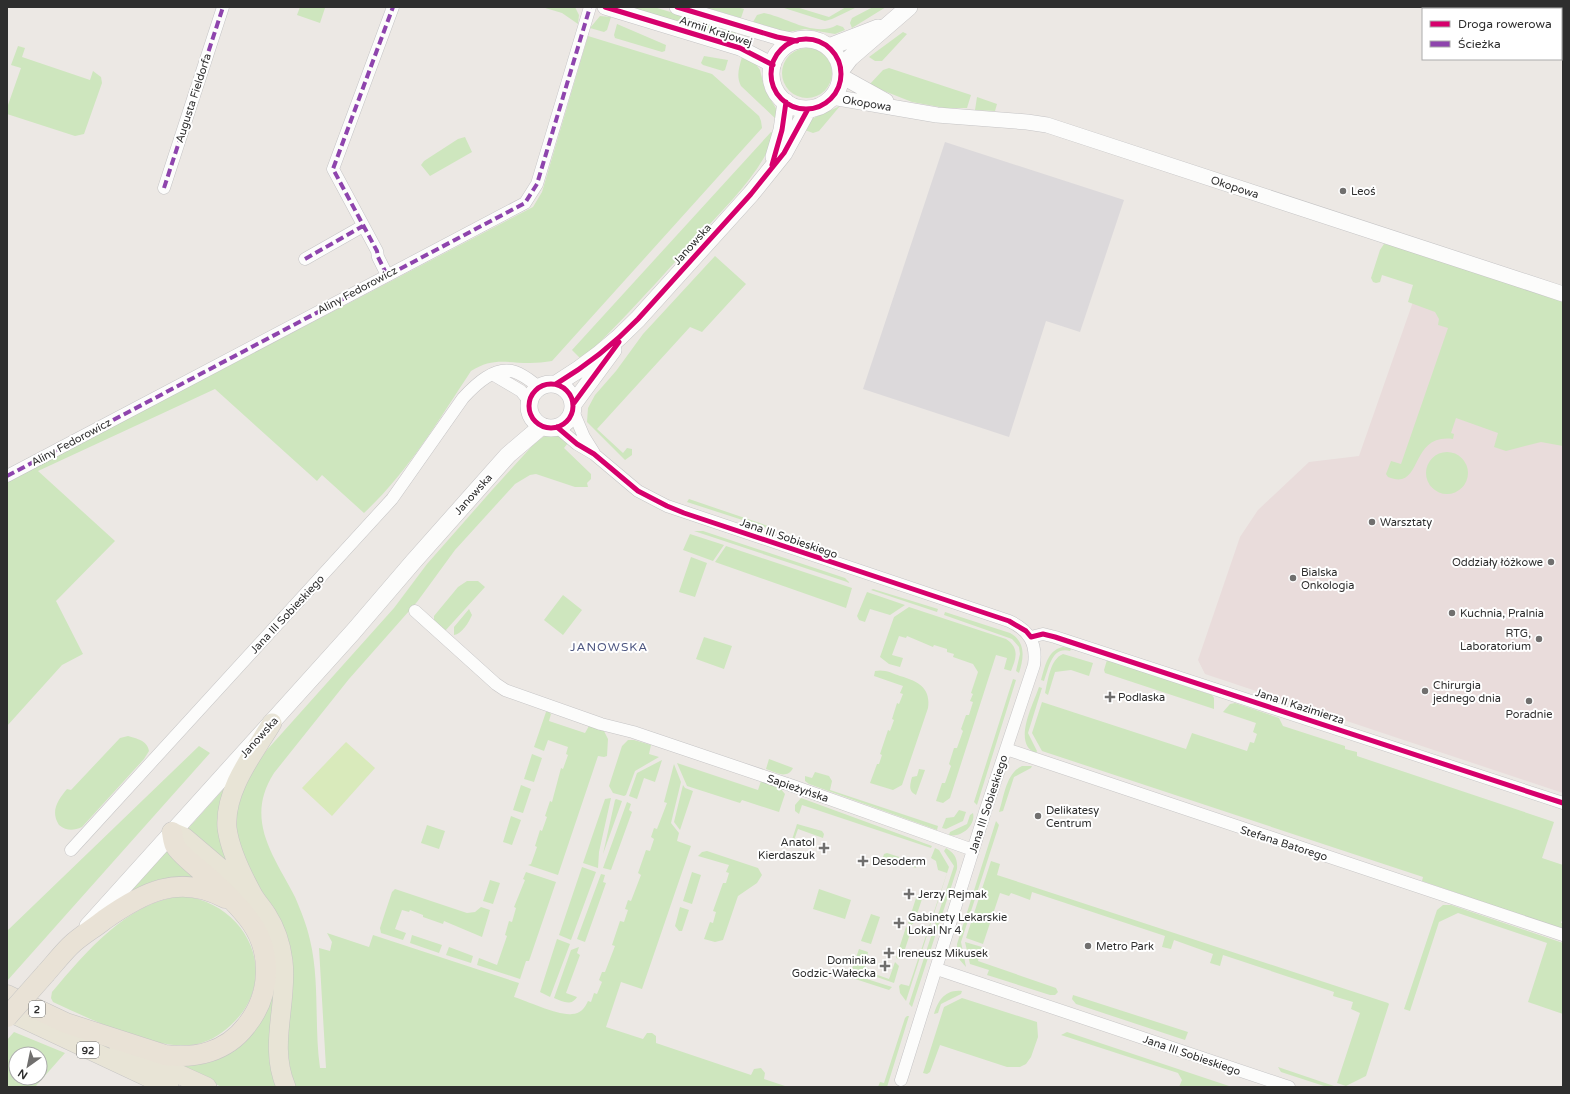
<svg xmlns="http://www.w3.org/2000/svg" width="1570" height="1094" viewBox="0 0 1570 1094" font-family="'Varela Round',sans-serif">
<rect width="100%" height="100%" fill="#ece8e4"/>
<!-- industrial -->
<path fill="#dcd9db" d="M945,142L1124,200L1080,332L1046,321L1009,437L863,389Z"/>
<!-- medical -->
<path fill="#e9dcdb" d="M1415,296L1563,346V793L1205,674L1198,660L1240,537L1258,510L1309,462L1359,456Z"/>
<!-- green -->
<path fill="#cee6be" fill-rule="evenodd" d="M300,7L325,8L320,23L297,15Z
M542,7H575L579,15L578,24L562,13Z
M629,7H654L736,32L734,39Z
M704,7H737L744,9L741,18Z
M781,7H796L829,17L846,7H857L832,19L825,21Z
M873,7H886L852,28L850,23L852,18Z
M764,13C786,17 815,38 837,25L843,27L845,30L835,34L805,29L788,32L753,22L757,15Z
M600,16L611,17L607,30L604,32L590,28Z
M617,24L666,45L665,51L662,52L615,38L614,35Z
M903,32L907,34L882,61H875L869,57Z
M588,36L712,74L759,116L761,121L762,128L552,361C545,362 537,363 530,363C506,363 493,357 471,371C438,421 408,472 364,513L322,475L317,481L215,389L38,471L115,541L56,601L83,654L62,665L7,726V482L533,207L542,192Z
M18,46L25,48L22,57L90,80L93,71L101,77L102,83L84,134L75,136L7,114V105H8L21,68L11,65Z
M782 73a25 25 0 1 1 50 0a25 25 0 1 1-50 0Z
M704,56L728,60L725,70L723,71L703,65L701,63Z
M742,57L755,63L760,70L765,90L777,110L778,121L741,86C736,76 739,68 742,57Z
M889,68L971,95L967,108H945L912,102L869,85L883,70Z
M977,97L997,104L995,111L975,110Z
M840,106L819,131L813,133L802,129L809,120Z
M771,132L776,134C758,177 726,206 695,240C658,281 621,322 582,360L572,350Z
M465,137L472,152L430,176L421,165L424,161L458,139Z
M1384,244L1392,245L1563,301V446L1541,442L1506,451L1494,447L1498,433L1456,418L1451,433L1454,434L1453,439C1408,433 1424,492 1388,477L1386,474L1391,461L1401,464L1448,328L1438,325L1439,319L1435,312L1408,302L1413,285L1382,275L1380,282L1376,283L1373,282L1371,278L1380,250Z
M715,256L746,284L702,332L690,327L597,429L623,453L627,448L632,449V455L625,460L587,422L588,408L595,395L616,371L643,334Z
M551,434L561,437L568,443L564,448L591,474V479L587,483L588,487H575L536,474L530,475L515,484L455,550L417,602L349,679L274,773C244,820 274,856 295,897C301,911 307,926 310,940C320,982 314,1026 320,1068H326L319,948L330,951L332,942L327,933L369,947L373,935L519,983L514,997C527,1001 559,1016 572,1014C580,1014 585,1008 588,1001L591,1002L594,993L597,994L602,982L599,980L602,972H605L615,946L612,945L620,921L624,922L628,910L625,909L628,900L631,901L641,875L638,873L646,850L650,851L654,839L651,837L654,828L657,829L667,803L664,802L674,764L681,782L671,823L679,833L677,841L691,846L642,989L621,982L606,1027L643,1039L647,1033H652L656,1036V1043L751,1075L754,1069L761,1068L765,1073L764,1079L788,1087H295L291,1078L285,1037L234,825C240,795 248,775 266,751L394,608L427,564L493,489L533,445L543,437Z
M1426 473a21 21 0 1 1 42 0a21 21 0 1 1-42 0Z
M689,499L771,527L767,528L687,502Z
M694,531H703L845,578L850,583Z
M690,534L724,545L713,561L683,550Z
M726,546L852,588L846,608L715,562Z
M691,557L707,563L695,597L679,592Z
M467,581H478L485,587L445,631L434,621V616L458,587Z
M873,589L938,609L937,612L871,590Z
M867,592L905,605L890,615L870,609L865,622L859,620L857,616Z
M563,595L582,610L563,635L544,620Z
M909,607L1006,639C1020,648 1016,659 1011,671L1004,669L1007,658L996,655L950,798L943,803L936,801L942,783H945L951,766L949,764L954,748H957L963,731L961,729L966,715H969L973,702L970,701L973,694L971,693L978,672L973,664L953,657L954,654L947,652V649L934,645L933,647L907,636L906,638L899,636L892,655L903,658L900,667L889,664L880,657L894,617Z
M469,609L472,615C469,622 462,634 454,635V627Z
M945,612L1010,633C1026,642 1024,657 1019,673L1016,671L1020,654L1019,647L1012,639L944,615Z
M704,637L732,646L724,669L696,659Z
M1062,647L1072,648L1070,651C1052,646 1049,667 1044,681L1041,680C1045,667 1047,651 1062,647Z
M1063,654L1093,663L1089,676L1071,670L1055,672L1048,695L1045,693C1048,681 1050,659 1063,654Z
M1107,660L1212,695L1214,698V709L1105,673L1104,670Z
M875,671C884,669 892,673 900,676C917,681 931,687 928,708L902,785L893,790L870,783L877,764H879L882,755L880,754L888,730L890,731L894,720L892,719L897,703L899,704L903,694L900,693L903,686L874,676Z
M1013,679L1016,680L977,805L974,802Z
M1039,687L1042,688L1028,733L1037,751L1036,753C1012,744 1033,705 1039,687Z
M1042,702L1186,749L1192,733L1247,751L1250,742L1254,743L1257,734L1253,732L1256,723L1223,712L1230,704L1235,703L1279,718L1283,726L1345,746V749L1357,752V756L1554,822L1542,858L1563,865V917L1561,923H1563V929L1422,881L1423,877L1042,751L1032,733Z
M548,711L551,714L549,721L585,733L589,726L604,731L608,739L607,756L604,757L598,756L558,875L528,865L531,864L537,847L535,846L540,830L542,831L547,817L545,816L550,801L552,802L561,768L563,769L568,755L566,754L568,747L548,740L544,751L534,747L546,712Z
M128,736C137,739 147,740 149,751L144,759L82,827C73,831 67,831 59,825C50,811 58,800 67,789L71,790L120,738Z
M628,740H634L651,745L649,754L659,757L635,771L626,795L624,796L613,793L609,786L622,746Z
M199,746L210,753L7,981V931Z
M532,754L542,758L534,782L524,779Z
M769,759L793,768C787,780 775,772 766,769Z
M662,760L655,782L644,778L637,799L629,796L637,773Z
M677,763L758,790L761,781L780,788L785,794L779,812L742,800L740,803L687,786Z
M1022,766H1032L1031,768L1014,777L1003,811L999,812C1004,797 1006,773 1022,766Z
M919,769L925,770L916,795C908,791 910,785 912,777L917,776Z
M815,772L829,776L832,781L830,790L938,826L937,830L809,784L805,781V776L812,778Z
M229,783L237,877L186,831Z
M521,785L531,789L523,813L513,810Z
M683,785L685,788L693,791L680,830L674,822Z
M611,798L599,852L598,868L583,863L605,799Z
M801,798L932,846L931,848L802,805L799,814L795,811V805Z
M616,799L622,801L603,854L615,800Z
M627,802L631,804L629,810L632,812L611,870L603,868Z
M959,810L966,812L963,821L946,829L942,828L946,818L954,817Z
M973,813C976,825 962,838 949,835L950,832L967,824L970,815Z
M511,816L521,820L512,845L503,842Z
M996,821L999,825L961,942L966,967L958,958L957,944Z
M797,824L822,831L824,834L823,838L798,829L792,846H790Z
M427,825L445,831L439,849L421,843Z
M935,848L939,850L949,867L906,1001L900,993L899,986L901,984L909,986L947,873L938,870L936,861L931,858Z
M946,848C954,853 958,858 957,869L912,1007L909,1004L954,866L944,851Z
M169,849L207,883L125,898Z
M707,851L758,868L762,875L757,883L738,896L723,940L715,942L704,939L710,922L713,923L716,912L713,911L723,883H726L729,873L726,872L729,865L698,856L702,852Z
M887,853L915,862L917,865L916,868L883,857L884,854Z
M991,861L1000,864L997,875L1388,1003L1389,1004L1366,1076L1346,1086L1337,1083L1360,1013L1351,1009L1353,1002L1333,996L1334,992L1223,955L1220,966L1210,963L1213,954L1174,940L1171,949L1162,947L1165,936L1032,892L1030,900L1011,893L1009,896L1000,893L983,944L966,938Z
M582,867L596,872L571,940L559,935Z
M526,872L556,882L529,961H526L520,979L477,965L479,958L497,965L507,936L505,935L509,921L512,922L516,908L514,907L525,880L523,879Z
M692,872L701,875L692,904L683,901Z
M601,874L605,875L603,882L606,883L585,942L577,939Z
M490,880L500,883L493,904L483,901Z
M395,889L467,913L475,912L481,907L490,910L482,937L444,921L443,924L423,917V915L410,910L409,912L402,910L395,929L406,933L403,940L381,933L380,928L392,892Z
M819,889L851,900L845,919L813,909Z
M917,895L922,899L914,923L911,925L908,923Z
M183,896C249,904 282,978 231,1025C220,1035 206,1044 191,1045C149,1049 91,1019 53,1002L51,998L52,992C86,952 128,901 183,896Z
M1443,905H1451L1563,943V1014L1528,1002L1547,943L1458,913L1439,922L1410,1011L1404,1009L1437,910Z
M680,907L689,910L682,931H679L675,926Z
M871,914L880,917L871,944L861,941Z
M906,927L911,931L902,958L899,959L896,958Z
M412,935L442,945L439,953L410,943Z
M557,939L570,944L550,997L540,992Z
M965,942L982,947L978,961L1056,988L1058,992L1055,995H1050L987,975L989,970L970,964Z
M274,947L280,1087H222L170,1064L227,1051Z
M449,947L473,956L471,963L446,955Z
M579,947L577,953L580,955L566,993L577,997C571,1007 562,1001 554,998L571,950Z
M859,949L868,952L865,967L869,969L867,974L852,969Z
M895,962L899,966L894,983L871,975L872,973L889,979Z
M851,974L892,987L889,990L852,978Z
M962,991L961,994L941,1004L938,1013L934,1014C938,1001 945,989 962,991Z
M1073,995L1188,1032L1185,1040L1076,1004L1072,999Z
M962,998L1037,1022L1038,1037L1031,1057L1026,1064L1020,1067H1007L940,1045L930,1072L927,1074L923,1073L944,1007Z
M907,1016H909L887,1087H878L880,1082L884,1083L905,1018Z
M14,1032L65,1053L35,1087H7V1040ZM16,1054H40V1078H16Z
M1067,1032L1232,1087H1179L1182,1080L1178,1073L1061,1035Z
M1278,1067L1337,1087H1327L1281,1072Z"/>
<!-- pitch -->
<path fill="#d9eabb" d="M346,742L375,768L332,816L302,788Z"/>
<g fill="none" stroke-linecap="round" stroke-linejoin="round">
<!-- minor casing -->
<g stroke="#c5c4c5" stroke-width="13">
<path id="minor" d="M164,188L223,7
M305,259L363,226
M387,275L378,257L377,251L333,169L393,7
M494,375L521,391L529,401
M573,411L584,437L594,453
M557,427L577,444L594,454L638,491L667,506L1009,621C1029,630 1037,643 1034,665L985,812L901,1080
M7,476L525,203L537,184L590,7
M415,611L496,684L505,690L601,724L633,732L793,786L973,850
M1031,637L1043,634L1055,637L1563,803
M1006,749L1563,935
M71,850L392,499L463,398C475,385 495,365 515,372C524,375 532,382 539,387
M937,969L1289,1087"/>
</g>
<!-- tertiary casing -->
<g stroke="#c5c4c5" stroke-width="16">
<path id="tertiary" d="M605,7L740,48L773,65
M677,7L777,37L797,41
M841,76L886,101
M832,97L937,115L1027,122L1047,125L1563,294"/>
</g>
<!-- secondary casing -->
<g stroke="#c5c4c5" stroke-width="18">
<path id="secondary" d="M771 74a35 35 0 1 1 70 0a35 35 0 1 1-70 0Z
M829,47L878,28
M841,70L850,58L909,7
M774,157L782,130L786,102
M529 406a22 22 0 1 1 44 0a22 22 0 1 1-44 0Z
M556,384C586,366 614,344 638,319L751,194L784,153L808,109
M574,403L613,350
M88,926L353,632L413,562L508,455L542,426"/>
</g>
<!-- primary casing -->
<g stroke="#c6c5c4" stroke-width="20">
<path id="primary" d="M272,723C254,753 224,790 227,828C230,851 242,875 253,895C257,902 263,908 267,915C276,929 281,945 283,961C288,1004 268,1045 286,1087
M172,832L184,837L250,893
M7,1011L169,1087
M119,1047L207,1087"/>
</g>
<!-- trunk casing -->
<g stroke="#c6c5c4" stroke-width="21">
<path id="trunk" d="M46,973C54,964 61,955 70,946C80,936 93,929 104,920C142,893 179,873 225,898
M7,995L66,1023L165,1055C195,1059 226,1052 246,1026C272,994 273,949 247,917C238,905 226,894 216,884C207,875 181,856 176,847C173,843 173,837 172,832"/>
</g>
<!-- minor -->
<use href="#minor" stroke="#fcfcfb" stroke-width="12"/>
<!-- tertiary -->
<use href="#tertiary" stroke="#fcfcfb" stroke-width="15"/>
<!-- secondary -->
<use href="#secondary" stroke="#fcfcfb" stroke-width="17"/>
<!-- primary -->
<use href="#primary" stroke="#e8e4d6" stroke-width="19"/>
<!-- trunk -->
<use href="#trunk" stroke="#e9e2d6" stroke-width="20"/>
<!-- trunk-bridge casing -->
<g stroke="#c6c5c4" stroke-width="21" stroke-linecap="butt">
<path id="trunk-bridge" d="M7,1017L46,973"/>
</g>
<!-- trunk-bridge -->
<use href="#trunk-bridge" stroke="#e9e2d6" stroke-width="20"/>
<!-- quiet -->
<path stroke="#8e44ad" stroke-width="4" stroke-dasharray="8 4" stroke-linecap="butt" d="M164,188L223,7
M305,259L363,226
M387,275L378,257L377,251L333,169L393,7
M7,476L525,203L537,184L590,7"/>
<!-- cycleway casing -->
<g stroke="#fff" stroke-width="8">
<path id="cycleway" d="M605,7L740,48L773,65
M677,7L777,37L797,41
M771 74a35 35 0 1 1 70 0a35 35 0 1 1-70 0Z
M772,165L782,130L786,102
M529 406a22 22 0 1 1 44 0a22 22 0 1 1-44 0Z
M556,384C586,366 614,344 638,319L751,194L784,153L808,109
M574,403L619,342
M557,427L577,444L594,454L638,491L667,506L684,513L1009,621L1026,631L1031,637L1043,634L1055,637L1563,803"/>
</g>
<!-- cycleway -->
<use href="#cycleway" stroke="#d6006c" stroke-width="5"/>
</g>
<!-- markers -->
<g fill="#706f6e" stroke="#fff" stroke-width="1.5">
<circle cx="1343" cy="191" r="4"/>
<circle cx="1372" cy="522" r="4"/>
<circle cx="1551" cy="562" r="4"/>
<circle cx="1293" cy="578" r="4"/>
<circle cx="1452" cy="613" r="4"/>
<circle cx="1539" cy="639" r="4"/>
<circle cx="1425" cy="691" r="4"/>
<path d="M1108 691h4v4h4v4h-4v4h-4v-4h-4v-4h4z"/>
<circle cx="1529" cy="701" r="4"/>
<circle cx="1038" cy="816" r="4"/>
<path d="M822 842h4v4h4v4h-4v4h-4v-4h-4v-4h4z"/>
<path d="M861 855h4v4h4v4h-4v4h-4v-4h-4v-4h4z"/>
<path d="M907 888h4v4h4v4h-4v4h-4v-4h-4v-4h4z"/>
<path d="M897 917h4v4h4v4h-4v4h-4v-4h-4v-4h4z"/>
<circle cx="1088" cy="946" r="4"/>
<path d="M887 947h4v4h4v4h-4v4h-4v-4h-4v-4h4z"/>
<path d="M883 960h4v4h4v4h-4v4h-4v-4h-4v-4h4z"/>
</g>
<g text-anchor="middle" stroke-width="4" stroke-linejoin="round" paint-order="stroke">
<!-- shield labels -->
<g fill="#fff" stroke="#6d6d6d" stroke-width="1">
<rect x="29" y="1001" width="16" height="16" rx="3"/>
<rect x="77" y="1042" width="22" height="16" rx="3"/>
</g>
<g font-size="10" font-weight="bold" fill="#2e2e2e">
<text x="37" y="1013">2</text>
<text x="88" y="1054">92</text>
</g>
<!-- street labels -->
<g font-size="11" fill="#2e2e2e" stroke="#fff">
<text transform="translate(716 31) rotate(18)" y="4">Armii Krajowej</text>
<text transform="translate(193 98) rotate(-72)" y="4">Augusta Fieldorfa</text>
<text transform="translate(867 103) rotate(9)" y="4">Okopowa</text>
<text transform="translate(1235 187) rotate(18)" y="4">Okopowa</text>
<text transform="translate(692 244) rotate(-48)" y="4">Janowska</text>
<text transform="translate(357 290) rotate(-28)" y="4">Aliny Fedorowicz</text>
<text transform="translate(71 442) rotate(-28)" y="4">Aliny Fedorowicz</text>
<text transform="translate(473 494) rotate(-48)" y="4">Janowska</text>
<text transform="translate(789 538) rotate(19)" y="4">Jana III Sobieskiego</text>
<text transform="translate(287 614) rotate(-47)" y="4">Jana III Sobieskiego</text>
<text transform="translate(1300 706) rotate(18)" y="4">Jana II Kazimierza</text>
<text transform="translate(259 737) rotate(-48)" y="4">Janowska</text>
<text transform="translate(798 788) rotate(19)" y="4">Sapieżyńska</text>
<text transform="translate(988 804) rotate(-72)" y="4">Jana III Sobieskiego</text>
<text transform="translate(1284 843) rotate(18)" y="4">Stefana Batorego</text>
<text transform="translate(1192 1055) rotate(19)" y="4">Jana III Sobieskiego</text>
</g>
<!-- poi labels -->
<g font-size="11" fill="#2e2e2e" stroke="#fff" text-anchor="start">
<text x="1351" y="195">Leoś</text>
<text x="1380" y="526">Warsztaty</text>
<text x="1543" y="566" text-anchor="end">Oddziały łóżkowe</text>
<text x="1301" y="576">Bialska<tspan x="1301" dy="13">Onkologia</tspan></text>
<text x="1460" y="617">Kuchnia, Pralnia</text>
<text x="1531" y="637" text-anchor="end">RTG,<tspan x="1531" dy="13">Laboratorium</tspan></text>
<text x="1433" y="689">Chirurgia<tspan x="1433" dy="13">jednego dnia</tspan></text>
<text x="1118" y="701">Podlaska</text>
<text x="1529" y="718" text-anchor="middle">Poradnie</text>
<text x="1046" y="814">Delikatesy<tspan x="1046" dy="13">Centrum</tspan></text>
<text x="815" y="846" text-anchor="end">Anatol<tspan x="815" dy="13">Kierdaszuk</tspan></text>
<text x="872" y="865">Desoderm</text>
<text x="918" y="898">Jerzy Rejmak</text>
<text x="908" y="921">Gabinety Lekarskie<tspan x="908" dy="13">Lokal Nr 4</tspan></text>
<text x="1096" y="950">Metro Park</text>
<text x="898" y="957">Ireneusz Mikusek</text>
<text x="876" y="964" text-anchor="end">Dominika<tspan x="876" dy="13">Godzic-Wałecka</tspan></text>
</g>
<!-- neighbourhood labels -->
<g font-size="12" letter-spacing="1" fill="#4d5680" stroke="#fff">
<text x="609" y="651">JANOWSKA</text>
</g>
</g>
<!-- border -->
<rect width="1570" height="1094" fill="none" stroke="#2e2e2e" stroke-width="16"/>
<!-- legend -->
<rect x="1422" y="8" width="140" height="52" fill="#ffffff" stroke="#ababab"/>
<rect x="1430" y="21" width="20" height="6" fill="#d6006c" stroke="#ababab"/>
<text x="1458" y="28" font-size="12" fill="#2e2e2e">Droga rowerowa</text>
<rect x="1430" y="41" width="20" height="6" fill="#8e44ad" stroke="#ababab"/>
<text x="1458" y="48" font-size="12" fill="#2e2e2e">Ścieżka</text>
<!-- north arrow -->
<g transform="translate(28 1066) rotate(213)"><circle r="19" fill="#ffffff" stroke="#ababab"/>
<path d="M0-3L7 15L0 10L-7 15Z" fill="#706f6e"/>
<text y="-6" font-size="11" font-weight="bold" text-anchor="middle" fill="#2e2e2e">N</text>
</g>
</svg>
